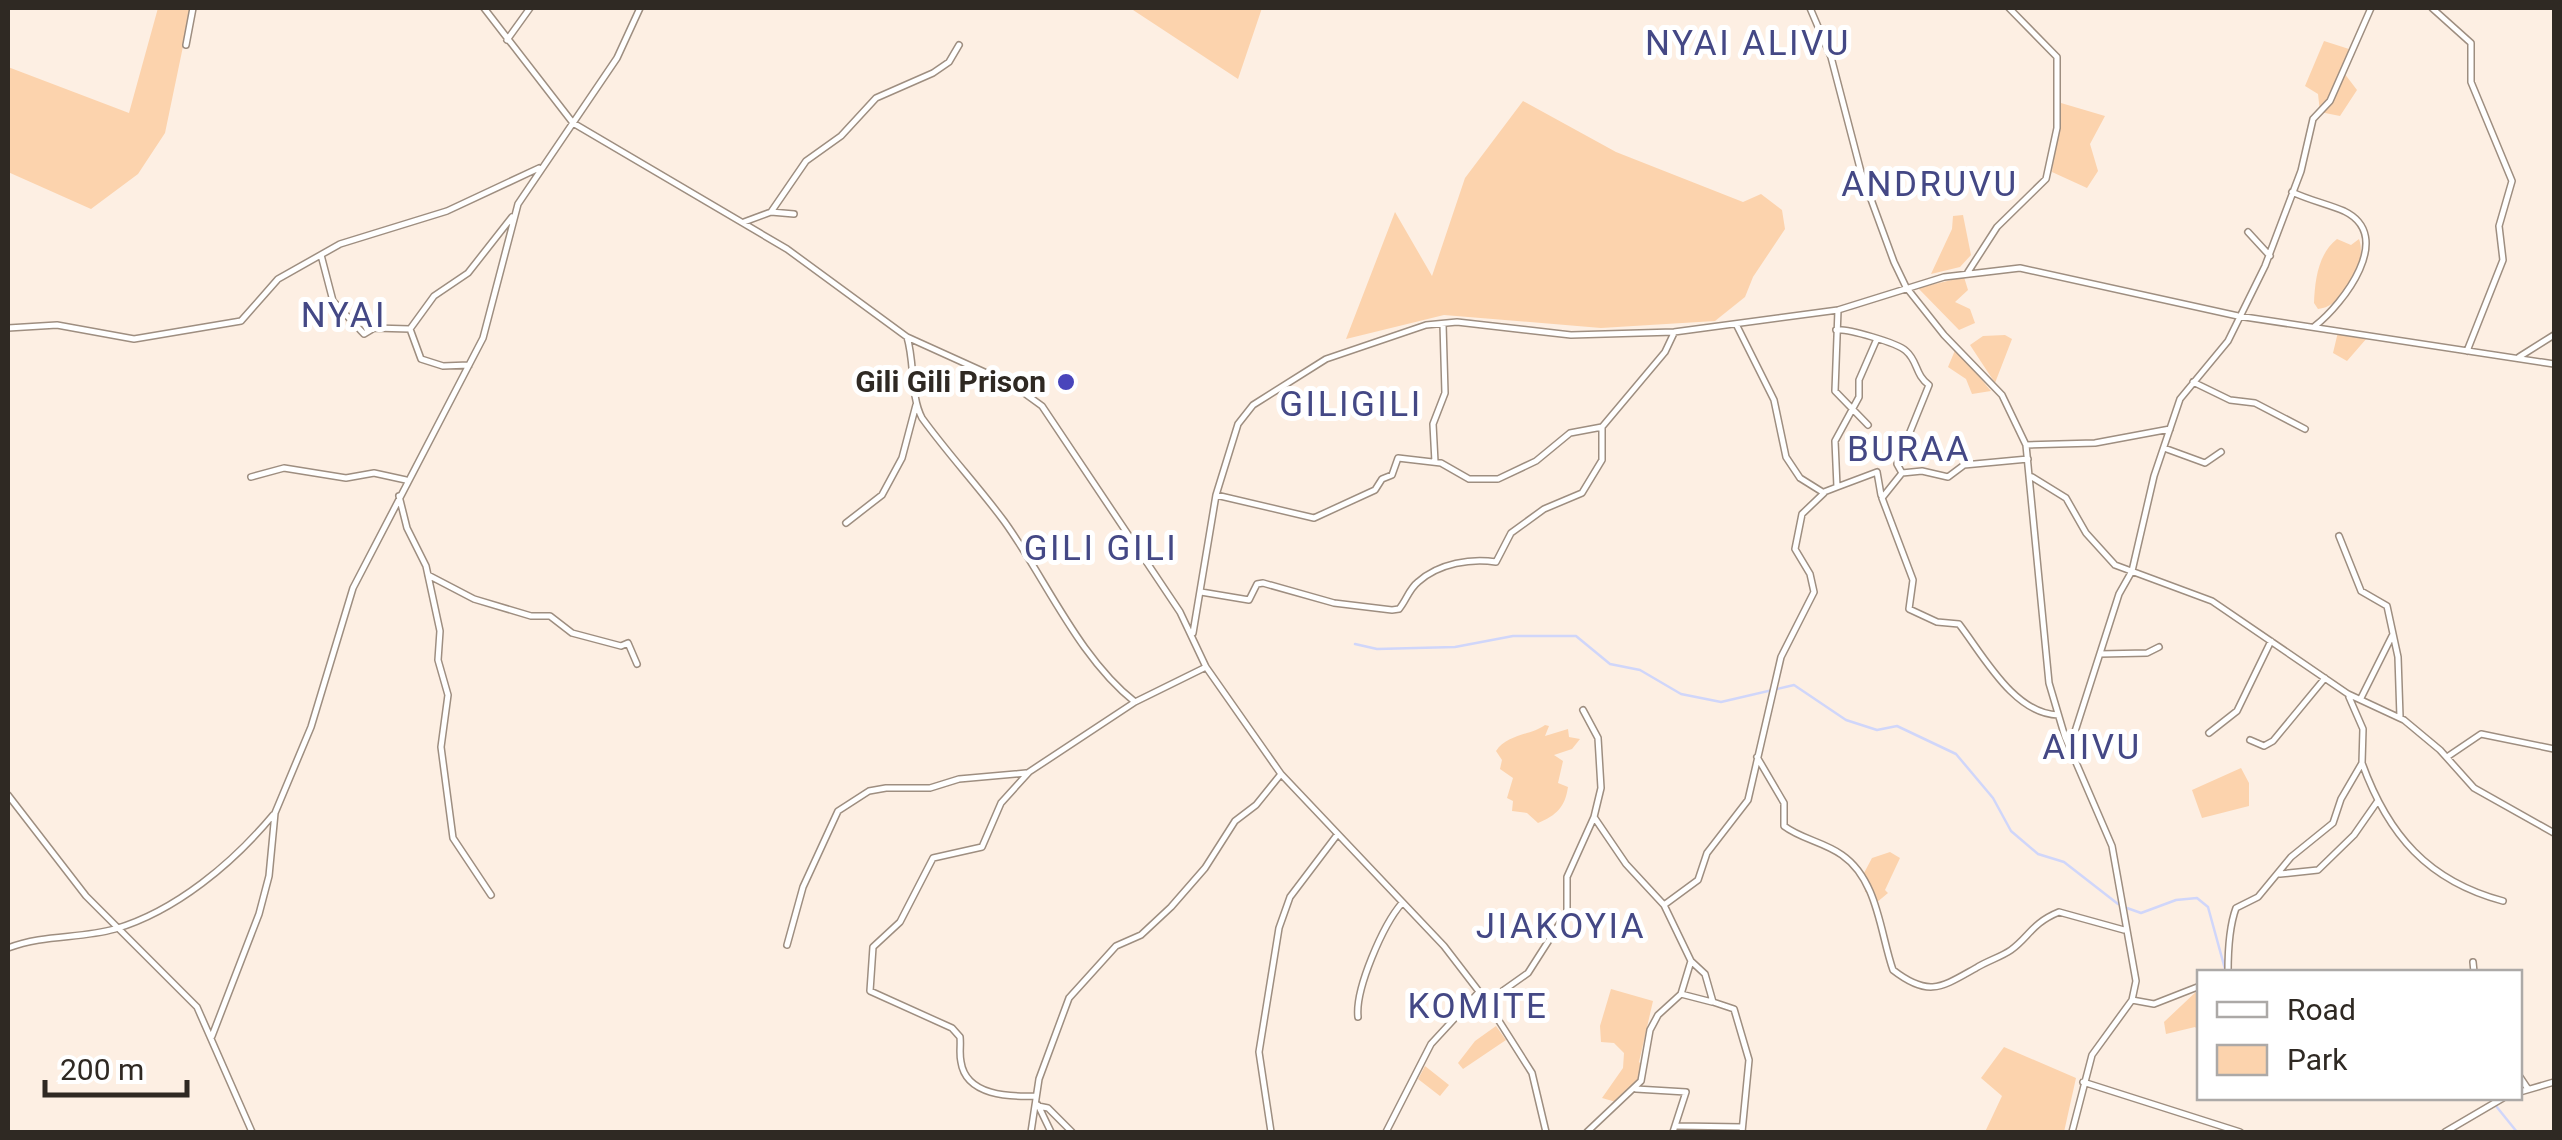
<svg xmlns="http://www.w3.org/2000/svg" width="2562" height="1140" viewBox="0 0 2562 1140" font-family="Roboto,sans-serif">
<rect width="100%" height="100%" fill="#fdefe3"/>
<!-- green -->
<path fill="#fcd3ad" d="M158,8H191L165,133L138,174L91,209L8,172V67L129,113Z
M1130,8H1262L1238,79Z
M2324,41L2349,49L2341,69L2357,90L2340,116L2320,112L2318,94L2305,86Z
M1523,101L1616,152L1743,202L1761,194L1782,210L1785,229L1753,277L1745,297L1715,321L1601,328L1444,315L1346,339L1395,212L1432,276L1465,178Z
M2061,103L2105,116L2090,144L2098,171L2087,188L2052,172Z
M1963,215L1971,255L1960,267L1931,274L1952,229L1953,216Z
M2337,239L2351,245L2359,239C2368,263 2344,307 2318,309L2314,303C2315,280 2318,254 2337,239Z
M1964,277L1968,290L1955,302L1970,309L1975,323L1959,330L1918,288Z
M2338,332L2367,338L2347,361L2333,353Z
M2005,335L2012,339L1995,383L1970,345L1983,336Z
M1956,348L1991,391L1972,394L1966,379L1948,367Z
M1545,725L1549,726L1545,736L1568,729L1569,737L1580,739L1572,749L1554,755L1563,761L1558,783L1568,787C1565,807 1557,815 1538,823L1527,813L1512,811L1513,801L1507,798L1513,778L1500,769L1502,760L1496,751C1507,734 1532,735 1545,725Z
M2241,768L2249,783V806L2202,818L2192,790Z
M1890,852L1900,858L1885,890L1888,893L1876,903L1872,893L1865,892L1864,873L1872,858Z
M1611,989L1653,1001L1639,1062L1644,1067L1642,1078L1616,1102L1602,1098L1623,1068L1624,1053L1614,1043L1601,1042L1600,1026Z
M2199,989V1031L2195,1027L2166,1034L2164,1022Z
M1496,1026L1506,1040L1463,1069L1458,1063L1475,1041Z
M2004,1047L2076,1078L2064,1132H1985L2002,1096L1981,1078Z
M1425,1066L1449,1085L1440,1096L1418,1079Z"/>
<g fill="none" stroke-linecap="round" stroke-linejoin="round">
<!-- stream -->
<path stroke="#d0d6fa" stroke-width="2.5" d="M1355,644L1377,649L1455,647L1513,636H1576L1610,664L1640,670L1681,694L1721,702L1794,685L1846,720L1877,730L1897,726L1956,754L1993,798L2011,831L2038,854L2064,862L2118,904
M2127,908L2141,913L2176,900L2197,898L2208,907L2225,969
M2490,1098L2491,1099
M2496,1106L2517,1132"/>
<!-- minor casing -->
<g stroke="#9e8e80" stroke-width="8">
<path id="minor" d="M484,8L573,123L787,249L907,337L1013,385L1042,406L1180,612L1206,667L1281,774L1444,946L1487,1002L1532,1073L1546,1132
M1810,8L1831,57L1861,172L1894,262L1906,287L1944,335L2002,395L2026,445L2049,683L2065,737L2112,846L2136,981L2132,1000L2092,1055L2072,1132
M2432,8L2471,43V82L2512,181L2499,226L2503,260L2467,351
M507,40L530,8
M186,45L193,8
M2292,192C2309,200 2327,204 2344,211C2396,236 2343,304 2315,326
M771,212L806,161L841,136L876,98L933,73L949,62L959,45
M744,222L771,212L794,214
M2248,232L2270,256
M321,255L333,301L364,334L374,328L410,329L434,296L468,273L512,217
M1968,272L1997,227L2046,179L2057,128V57L2009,8
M1838,310L1835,391L1868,425
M8,328L57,325L134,339L241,321L278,279L340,244L447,211L539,168
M410,329L421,359L443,366L469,365
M1836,330C1846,328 1898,343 1906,351C1918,361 1915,375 1929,385L1897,464L1902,473
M907,337C915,363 910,395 922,418C948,454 978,486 1004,521C1046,579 1078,657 1135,702L1204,668
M2519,357L2554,335
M2193,382L2230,400L2255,403L2305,429
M2026,445L2095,443L2170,429
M2164,448L2205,463L2221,452
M2028,459L1964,465L1948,477L1922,471L1902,473L1882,498L1913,580L1909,609L1937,622L1959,624C1983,655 2014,714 2058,715
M1435,462L1433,424L1445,393L1443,324
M251,477L284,468L346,478L374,473L406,480
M2032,477L2066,498L2086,533L2115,565L2212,601L2348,694L2404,720L2440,750L2474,788L2554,833
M1837,487L1877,472L1881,495
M1824,492L1837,487L1835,441L1859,397V380L1876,341
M1216,495L1314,518L1375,490L1382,479L1392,475L1398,458L1441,463L1469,479H1498L1536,461L1570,433L1602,427
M399,496L407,528L426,566L440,631L438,660L448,695L441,747L453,838L491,895
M846,523L882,495L902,458L916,405
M2339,536L2361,591L2387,606L2398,657L2400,717
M428,575L474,599L531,616H550L572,633L621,646L628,643L637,664
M1201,592L1249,600L1257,584L1263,583L1334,603L1392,610L1399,609C1406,601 1409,589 1418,582C1439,563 1472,558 1496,562L1511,533L1544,509L1582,493L1602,460V427L1665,352L1674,333
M1193,633L1216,495L1238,424L1253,405L1326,359L1426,325L1457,322L1571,335L1674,332L1838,310L1944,277L2020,268L2238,316L2554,364
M2100,654L2147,653L2159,647
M2361,698L2392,636
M2209,733L2237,711L2271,641
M2250,740L2264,746L2273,741L2325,678
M2070,747L2119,594L2132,571L2154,476L2180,399L2228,341L2265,266L2301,171L2313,119L2330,101L2371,8
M1757,757L1784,803V826C1801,839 1824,842 1842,855C1878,880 1880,933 1893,970C1929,998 1942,987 1976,968C1987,961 2001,957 2011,950C2029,937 2032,923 2059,912L2124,930
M2447,757L2481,734L2554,749
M2362,763C2388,835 2428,881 2503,901
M8,795L86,896L197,1007L252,1132
M2280,874L2318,870L2354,835L2377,802
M1664,905L1698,880L1707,853L1748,800L1781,657L1814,592L1810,574L1795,549L1802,514L1824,493L1800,478L1786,457L1774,400L1736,324
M787,945L803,887L838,811L869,791L886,788H930L959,779L1026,773
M8,948C45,934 79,939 115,929C176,911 233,863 273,815
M1691,961L1705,974L1713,1002L1734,1009L1749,1060L1742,1132
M2473,962L2474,972
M2228,972C2228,952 2229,927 2236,908L2258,897L2291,857L2333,823L2341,799L2362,763L2363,729L2349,697
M1681,994L1712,1002
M2132,1000L2154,1004L2200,986
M1487,1002L1528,973L1567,912V877L1594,817L1601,788L1598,738L1583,710
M1358,1017C1355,989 1383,925 1402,903
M212,1036L259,914L269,876L275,813L311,727L353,588L483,338L518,204L617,58L640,8
M2520,1077L2528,1089
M2083,1082L2240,1132
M1636,1089L1686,1092L1673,1132
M2520,1092L2554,1082
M1036,1096C1010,1097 966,1096 961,1062C959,1054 961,1045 960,1037L952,1028L870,991L873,947L900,922L933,858L982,847L1001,803L1029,772L1135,702
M1038,1105L1051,1132
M1038,1106L1048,1108L1072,1132
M1677,1126L1742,1127
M1031,1132L1039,1079L1069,998L1116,946L1141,935L1171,907L1205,868L1235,821L1256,805L1281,774
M1271,1132L1259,1052L1279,928L1290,897L1337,835
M1386,1132L1431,1044L1479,992
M1587,1132L1641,1081L1650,1030L1658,1015L1681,994L1691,961L1664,905L1626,864L1594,817
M2445,1132L2503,1098"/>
</g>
<!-- minor -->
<use href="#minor" stroke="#fff" stroke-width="5"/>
</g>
<!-- markers -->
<circle fill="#4945bb" stroke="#fff" stroke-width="4" cx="1066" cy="382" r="10"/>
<g text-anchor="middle" stroke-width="10" stroke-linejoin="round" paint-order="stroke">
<!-- poi labels -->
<g font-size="30" font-weight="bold" fill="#2f2923" stroke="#fff" text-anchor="end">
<text x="1046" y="392">Gili Gili Prison</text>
</g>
<!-- quarter labels -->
<g font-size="35" letter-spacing="2.5" fill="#444885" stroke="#fff">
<text x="1748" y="55">NYAI ALIVU</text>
<text x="1930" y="196">ANDRUVU</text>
<text x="344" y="327">NYAI</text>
<text x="1351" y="416">GILIGILI</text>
<text x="1909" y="461">BURAA</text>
<text x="1101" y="560">GILI GILI</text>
<text x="2092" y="759">AIIVU</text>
<text x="1561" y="938">JIAKOYIA</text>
<text x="1478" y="1018">KOMITE</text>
</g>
</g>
<!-- border -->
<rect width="2562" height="1140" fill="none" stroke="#2f2923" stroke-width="20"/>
<!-- legend -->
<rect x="2197" y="970" width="325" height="130" fill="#ffffff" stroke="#aca9a7" stroke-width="2.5"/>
<rect x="2217" y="1002" width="50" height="15" fill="#ffffff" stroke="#aca9a7" stroke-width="2.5"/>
<text x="2287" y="1020" font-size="30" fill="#2f2923">Road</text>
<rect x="2217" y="1045" width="50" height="30" fill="#fcd3ad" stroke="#aca9a7" stroke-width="2.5"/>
<text x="2287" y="1070" font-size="30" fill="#2f2923">Park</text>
<!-- scale -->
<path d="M45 1080v15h142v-15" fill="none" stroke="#2f2923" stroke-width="5"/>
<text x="60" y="1080" font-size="30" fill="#2f2923" stroke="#ffffff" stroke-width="8" paint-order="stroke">200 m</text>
</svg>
